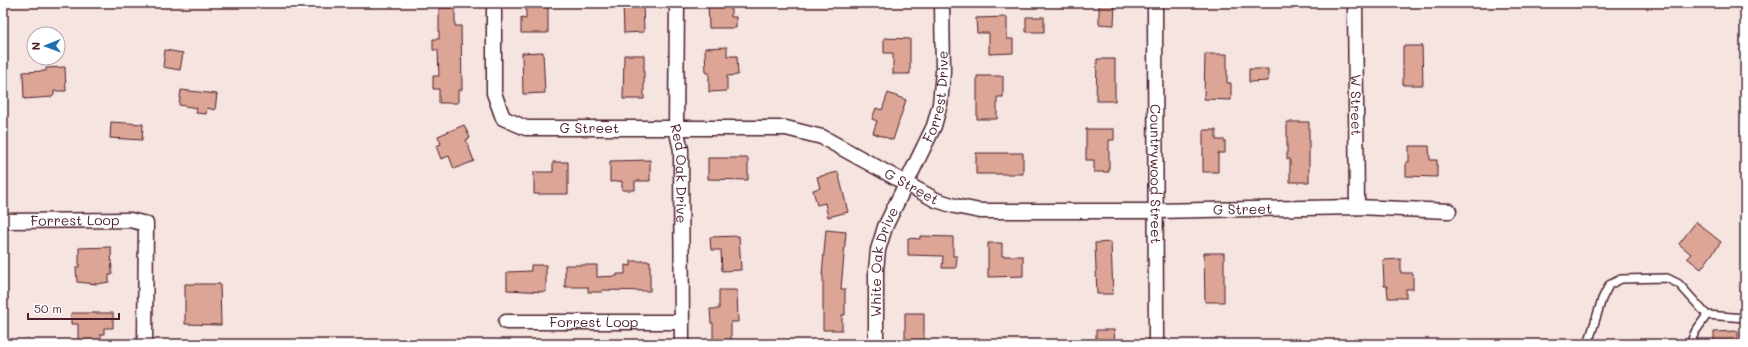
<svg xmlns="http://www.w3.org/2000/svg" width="1748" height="347" viewBox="0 0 1748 347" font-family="Mali,sans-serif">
<rect width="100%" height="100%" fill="#f5e4e0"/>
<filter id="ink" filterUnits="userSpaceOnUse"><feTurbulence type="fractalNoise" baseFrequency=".025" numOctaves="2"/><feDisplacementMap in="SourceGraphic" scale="8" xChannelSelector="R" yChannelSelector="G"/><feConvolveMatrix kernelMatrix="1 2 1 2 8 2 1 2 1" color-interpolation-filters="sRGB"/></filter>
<g filter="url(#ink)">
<!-- building -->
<path fill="#dda596" stroke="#4a1f2b" d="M526,3H548V33H521V18L526,19Z
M623,3H643L644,32L624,33Z
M708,3H731V17H736V28H709Z
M1099,3H1115L1114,25L1099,24Z
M439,8H455V26H461L462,90H458V103H439V89H433V76H439L438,50H433V39H439Z
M1007,17V39H1013V53L989,54V33H977L976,18Z
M1026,17H1044V32H1026Z
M884,38L910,39V74H893V53H884Z
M1403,46H1422L1423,85H1403Z
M727,47V56H737L738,75L727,76V91L709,92V73H706L705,48Z
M165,50L183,53L180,70L163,67Z
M543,52L545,93L523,94L522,53Z
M1205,54H1227V83H1231V100L1204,99Z
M624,55H644V99H623Z
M1097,59H1115V101H1096Z
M65,67L66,91H54V95L52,97L24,99L23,72L46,71V68Z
M1249,69H1268V81L1249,82Z
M977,76H1003V97H997V119H977Z
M181,90L217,94L215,110L207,108L206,114L196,113L197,108L179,105Z
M888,93L906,100L893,140L873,133L877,121L872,119L876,108L882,110Z
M111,122L143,124L142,140L110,138Z
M1287,122H1309V182H1290V159H1287Z
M464,125L470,138L466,140L474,161L454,169L449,156L441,159L436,146L441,144L438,136Z
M1086,129H1114V140H1109V172H1094V160H1086Z
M1203,130H1216V140H1225V153H1218V172H1203Z
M1409,146H1429L1430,160H1437V177L1406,176V162H1409Z
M976,153H1023V174H976Z
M708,158H748V180L708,179Z
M650,160V181H635V190H622V181L610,182V161Z
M553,162H568V194H534V172H553Z
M838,172L848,212L828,217L825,203L817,205L813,190L820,188L817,177Z
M1696,222L1721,242L1701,269L1687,258L1691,254L1679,244Z
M826,230L846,232L841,289H845V315H842V330H823V275H822Z
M739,236L741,270L722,271L721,250H711L710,237Z
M920,236L953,237V256H957L956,268H942L943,256L908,255V238L920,239Z
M1111,242L1113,294H1097L1095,243Z
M988,243H1002V256H1023V276L988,277Z
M111,247L112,275H109V282L97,284L77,282L76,267H79V248Z
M1204,253H1224V302H1205Z
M1401,259V273H1413V289H1406V298H1388L1387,286H1384L1383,260Z
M631,261H650V291L602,290V292H588V287H565V265H597V277L617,276V274H625V265L631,266Z
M531,265H546V292L507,290V272L531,271Z
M185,284H220L221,325L185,324Z
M719,290H737L738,322H731V344H713V323H711L710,309H719Z
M71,313H113V328H104V334H101V344H78V324H71Z
M905,313H924V344H905Z
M1096,330H1114L1115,344H1096Z
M1738,331V344H1714V332Z"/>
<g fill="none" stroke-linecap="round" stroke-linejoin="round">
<!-- service casing -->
<g stroke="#4a1f2b" stroke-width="10">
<path id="service" d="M1588,344L1602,299L1609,285L1621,279L1667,278L1679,284L1707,315L1745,318
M1690,344L1695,332L1707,315"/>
</g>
<!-- minor casing -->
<g stroke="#4a1f2b" stroke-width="17">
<g id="minor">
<path id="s1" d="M494,3V93L503,118L526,128H786L822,137L936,200L955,206L980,211H1155L1357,207L1449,211"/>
<path id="s2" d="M677,3L676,128L681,150L682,344"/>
<path id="s3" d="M1155,3L1156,344"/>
<path id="s4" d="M1355,3L1357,207"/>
<path id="s5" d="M3,221L130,220L146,224L145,344"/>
<path id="s6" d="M506,322H682"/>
<path id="s7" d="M876,344V270L878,250L885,227L934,126L940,104L943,72L942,3"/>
</g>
</g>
<!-- service -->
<use href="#service" stroke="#fff" stroke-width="7"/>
<!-- minor -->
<use href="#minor" stroke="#fff" stroke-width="14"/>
</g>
</g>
<g text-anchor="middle" stroke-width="4" stroke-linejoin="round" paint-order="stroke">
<!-- street labels -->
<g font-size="14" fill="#4a1f2b" stroke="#fff">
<text dy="5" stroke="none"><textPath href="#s7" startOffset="260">Forrest Drive</textPath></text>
<text dy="5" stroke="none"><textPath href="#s4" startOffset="102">W Street</textPath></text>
<text dy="5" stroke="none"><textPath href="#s1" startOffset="205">G Street</textPath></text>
<text dy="5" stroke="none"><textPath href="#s2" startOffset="171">Red Oak Drive</textPath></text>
<text dy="5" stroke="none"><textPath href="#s3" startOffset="171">Countrywood Street</textPath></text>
<text dy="5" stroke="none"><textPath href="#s1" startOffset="541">G Street</textPath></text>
<text dy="5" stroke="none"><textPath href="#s1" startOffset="877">G Street</textPath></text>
<text dy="5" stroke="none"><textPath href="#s5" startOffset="72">Forrest Loop</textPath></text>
<text dy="5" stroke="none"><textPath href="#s7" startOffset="83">White Oak Drive</textPath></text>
<text dy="5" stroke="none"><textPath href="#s6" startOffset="88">Forrest Loop</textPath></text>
</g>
</g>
<!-- margin -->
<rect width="1748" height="347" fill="none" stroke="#fff" stroke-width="16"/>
<rect x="8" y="8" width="1732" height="331" fill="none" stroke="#4a1f2b" stroke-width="1.5" filter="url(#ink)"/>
<!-- north arrow -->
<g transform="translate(46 46) rotate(269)"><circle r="19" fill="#ffffff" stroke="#b7a5aa"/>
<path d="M0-3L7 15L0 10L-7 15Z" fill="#1f6fb2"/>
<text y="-6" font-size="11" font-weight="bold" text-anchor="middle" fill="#4a1f2b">N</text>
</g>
<!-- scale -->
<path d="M28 313v6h91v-6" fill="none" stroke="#4a1f2b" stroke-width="2"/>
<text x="34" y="313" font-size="12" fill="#4a1f2b" stroke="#ffffff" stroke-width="3" paint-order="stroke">50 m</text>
</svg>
